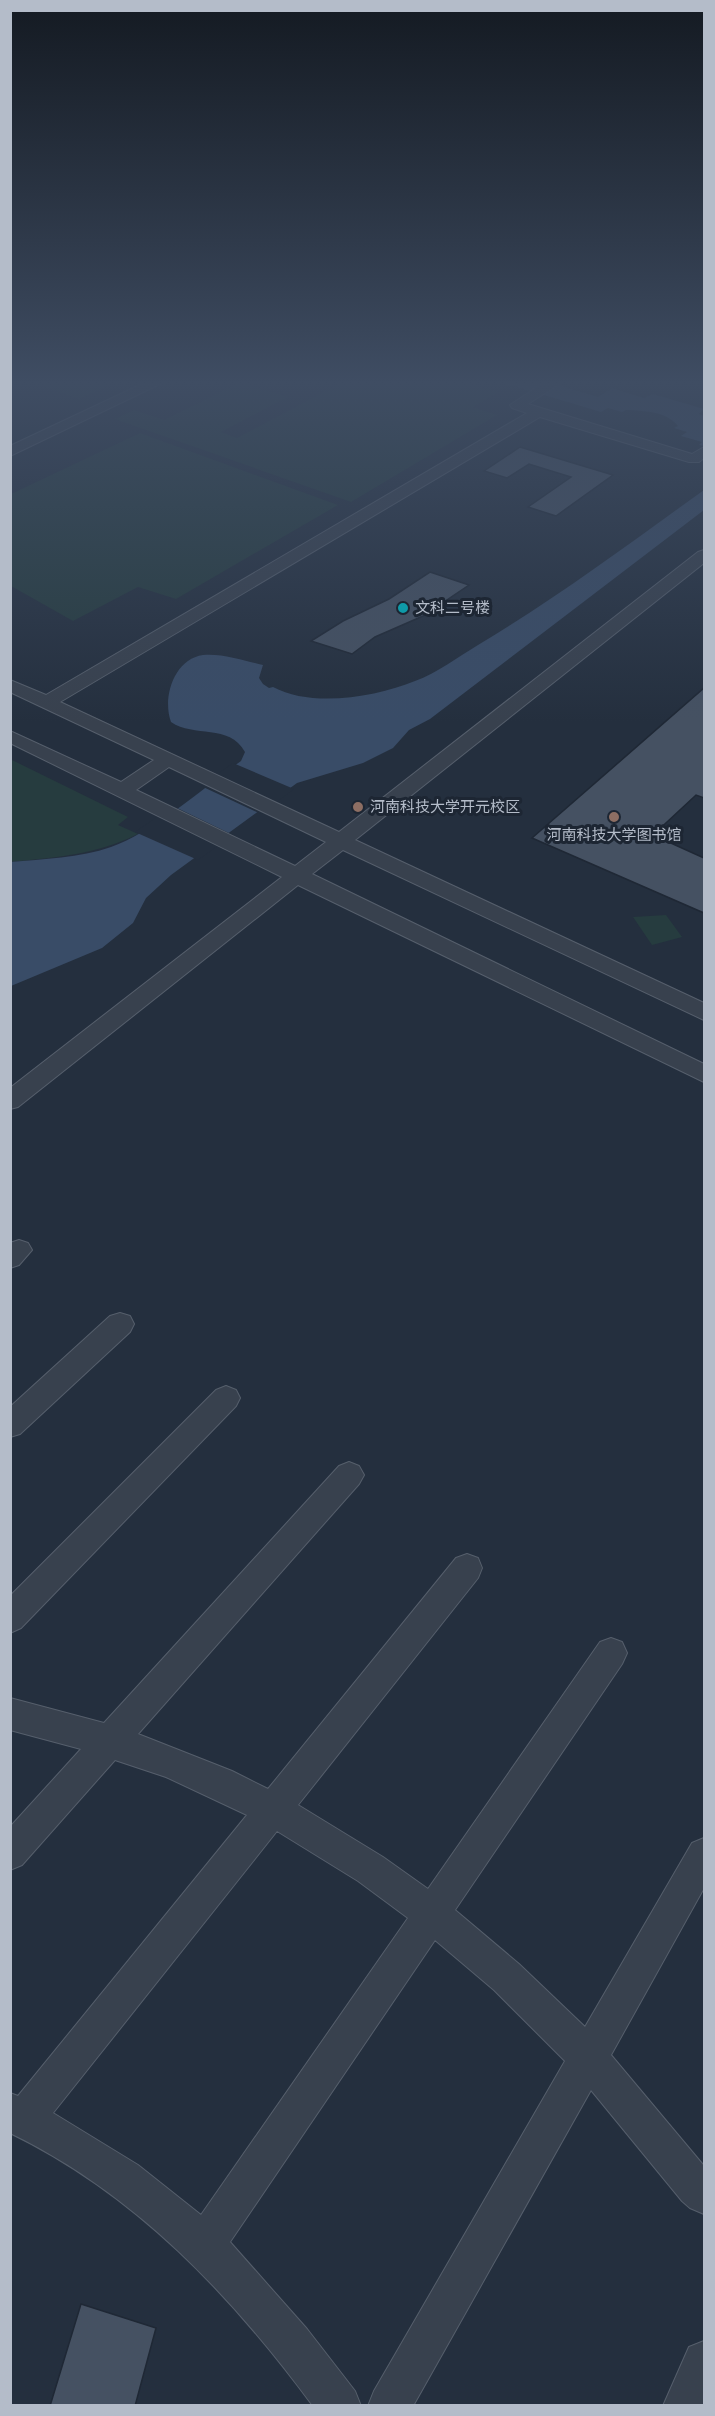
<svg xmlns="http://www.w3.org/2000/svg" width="715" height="2416" viewBox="0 0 715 2416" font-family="'Titillium Web','Noto Sans SC',sans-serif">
<rect width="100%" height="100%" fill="#242f3e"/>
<!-- green -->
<path fill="#263c3f" d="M37,384H111L79,399Z
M237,384H247L288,397L221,432L237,438L339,384H473L499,392L473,407L497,415L351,502L115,419L134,410L164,420Z
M140,433L338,505L176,599L138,587L73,621L11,586V494Z
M10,759L128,817L118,825L138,834C95,855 58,857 11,862Z
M666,915L682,937L652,945L633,917Z"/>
<!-- water -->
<path fill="#394c67" d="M507,384H554L598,397L612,388L644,398L653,394L704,409L699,414L704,416V446L699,445L702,442L681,436L687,432L674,428L678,426C666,411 644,411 626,410L622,412L608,408L601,412Z
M704,490V510L430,719L409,730L393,748L363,763L297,783L171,875L146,898L133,923L102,948L11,986L10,862C43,859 80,858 111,847C152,833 205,787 241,761L245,752C229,723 194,738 171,722C162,698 174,659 203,655C222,653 245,661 263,665L259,678L263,684L269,688L273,687C312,708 376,697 415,681C437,673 458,657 478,645C557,598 630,543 704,490Z"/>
<!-- pier -->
<path fill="#242f3e" d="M233,763L294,789L261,814L201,786Z
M173,806L233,835L198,860L135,832Z"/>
<!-- building -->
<path fill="#455162" stroke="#1f2835" stroke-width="1.5" d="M520,447L613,475L556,516L528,507L571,477L529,464L507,478L484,471Z
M430,572L469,585L423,616L375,637L352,654L311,641L343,621L389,599Z
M704,688V798L696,795L653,835L704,858V913L532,838Z
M81,2304L156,2328L135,2406H50Z"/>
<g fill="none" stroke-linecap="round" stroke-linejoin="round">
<!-- minor casing -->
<g stroke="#565f6c" stroke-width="2">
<path id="minor" d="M142,384H160L10,456V446Z
M542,384H559L528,404L692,454L704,447V458L699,462H689L540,417L60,702L339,832L698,552L704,550V563L355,840L704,1003V1020L343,850L312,874L704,1064V1082L298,885L18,1107L10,1109V1088L282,877L10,743V731L121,782L154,760L10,692V680L46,695L527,413L512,408L510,405ZM169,767L326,842L295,866L136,790Z
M19,1240L28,1243L32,1250L19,1265L10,1268V1243Z
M120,1313L130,1316L134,1324L130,1332L20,1434L10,1437V1407L110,1316Z
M226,1386L236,1390L240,1398L236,1406L21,1628L10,1633V1596L216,1390Z
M349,1462L359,1466L364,1475L359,1484L138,1734L232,1771L268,1789L456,1558L467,1554L478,1558L482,1568L478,1578L298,1805L383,1857L428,1889L600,1642L611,1638L622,1642L627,1653L622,1664L455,1910L519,1964L585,2027L692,1843L704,1838V1888L611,2055L704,2166V2214L690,2208L682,2201L591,2090L413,2406H368L374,2391L565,2061L494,1990L435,1940L230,2242L307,2329L355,2391L361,2406H313C231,2295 136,2194 10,2133V2093L18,2096L247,1815L166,1777L115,1760L22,1865L10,1870V1827L81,1749L10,1730V1698L104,1723L339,1466ZM277,1831L358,1881L408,1918L201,2215L138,2165L53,2113Z
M704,2341V2406H663L689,2347Z"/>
</g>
<!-- minor -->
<use href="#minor" fill="#38414e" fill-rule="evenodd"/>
</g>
<!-- sky -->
<linearGradient id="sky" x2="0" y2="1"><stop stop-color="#141a22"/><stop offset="0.53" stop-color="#3f4d63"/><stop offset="1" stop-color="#3f4d63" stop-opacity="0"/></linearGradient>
<rect width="715" height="722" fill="url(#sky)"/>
<!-- markers -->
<circle fill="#0f9aa8" stroke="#1d2633" stroke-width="2" cx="403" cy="608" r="6"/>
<g fill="#8d6e63" stroke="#1d2633" stroke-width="2">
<circle cx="358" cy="807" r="6"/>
<circle cx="614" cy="817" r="6"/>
</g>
<g text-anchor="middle" stroke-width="6" stroke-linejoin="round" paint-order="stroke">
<!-- far-poi labels -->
<g font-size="15" fill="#b4bcc9" stroke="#1d2633" text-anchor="start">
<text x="415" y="613">文科二号楼</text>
<text x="370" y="812">河南科技大学开元校区</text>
<text x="614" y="840" text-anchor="middle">河南科技大学图书馆</text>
</g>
</g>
<!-- border -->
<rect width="715" height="2416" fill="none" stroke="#b4bcc9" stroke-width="24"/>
</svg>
